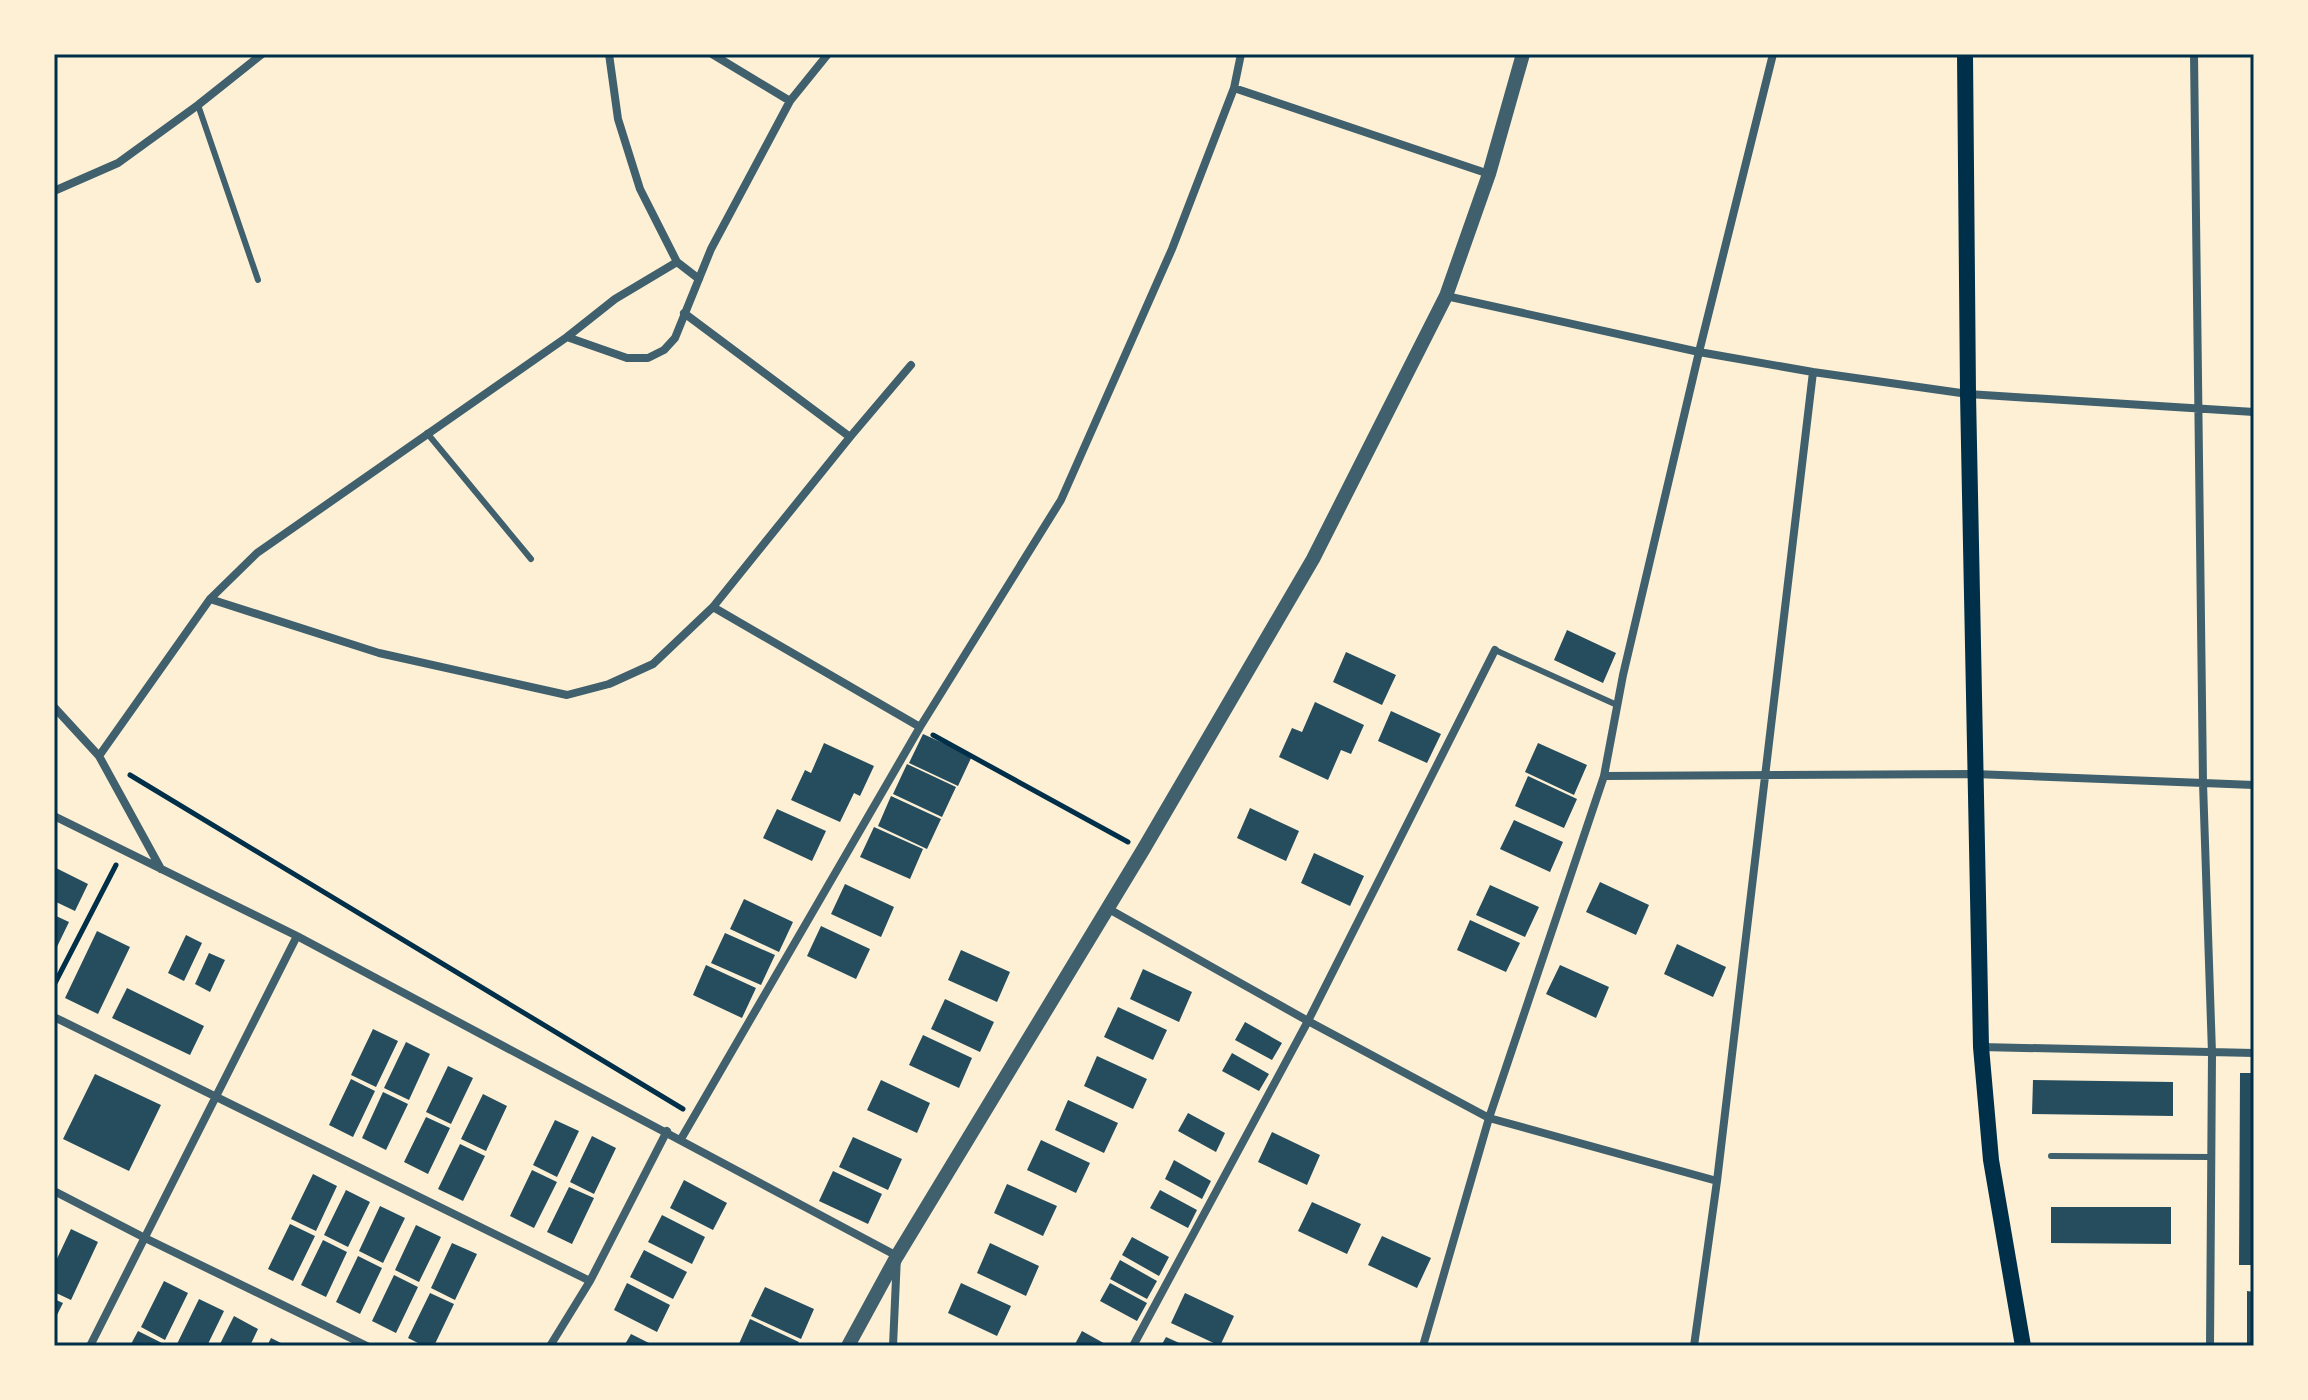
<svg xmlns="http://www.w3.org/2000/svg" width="2308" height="1400" viewBox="0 0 2308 1400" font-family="'Exo 2',sans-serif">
<rect width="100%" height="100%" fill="#fdf0d5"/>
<!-- building -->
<path fill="#264d5e" d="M1567,630L1616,653L1603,683L1554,660Z
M1346,652L1396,675L1382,705L1333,682Z
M1315,702L1364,725L1351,754L1341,750L1328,780L1279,757L1292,728L1302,732Z
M1391,711L1441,734L1427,763L1378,741Z
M923,734L972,756L958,786L909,763Z
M824,743L874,766L860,796L854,793L840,822L791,800L805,770L811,773Z
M1538,743L1587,765L1574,795L1525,772Z
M907,764L956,787L942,817L893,794Z
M1528,776L1577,799L1564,828L1515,806Z
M891,796L941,819L927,849L878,826Z
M1250,808L1299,831L1286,861L1237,838Z
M777,809L826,831L812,861L763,838Z
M1514,820L1563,842L1550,872L1500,849Z
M874,827L923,849L910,879L860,857Z
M1314,853L1364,876L1350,906L1301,883Z
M54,867L88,884L75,911L54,901Z
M1600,882L1649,905L1636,935L1586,912Z
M845,884L894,907L881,937L831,914Z
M1490,885L1539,907L1525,937L1476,915Z
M744,899L793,922L779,952L730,929Z
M54,915L69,922L54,953Z
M1470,920L1520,943L1506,972L1457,950Z
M821,926L870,949L856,979L807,956Z
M97,931L130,947L98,1014L65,998Z
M725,933L775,955L761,985L711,963Z
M186,935L202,943L184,981L168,973Z
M1677,944L1726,967L1713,997L1664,974Z
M961,950L1010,972L997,1002L948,980Z
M209,953L225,960L210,992L195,984Z
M706,965L756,988L742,1018L693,995Z
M1560,965L1609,987L1596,1018L1546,994Z
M1143,969L1192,992L1179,1022L1130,999Z
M127,988L204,1026L190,1055L112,1018Z
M945,999L994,1022L980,1052L931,1029Z
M1118,1007L1167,1030L1153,1060L1104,1037Z
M1245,1022L1282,1043L1272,1060L1235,1040Z
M373,1029L398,1041L376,1087L351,1075Z
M923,1035L972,1058L959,1088L909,1065Z
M406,1042L430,1054L409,1100L384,1088Z
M1232,1053L1269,1074L1259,1091L1222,1071Z
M1097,1056L1147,1079L1133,1109L1084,1086Z
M448,1066L473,1078L451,1124L426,1112Z
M2240,1073H2254V1265H2239Z
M95,1074L161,1105L129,1171L63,1139Z
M351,1079L375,1091L353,1137L329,1125Z
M881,1080L930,1103L917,1133L867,1110Z
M2033,1080L2173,1082V1116L2032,1114Z
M383,1092L408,1104L386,1150L362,1138Z
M483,1094L507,1106L486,1151L461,1139Z
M1068,1100L1118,1123L1104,1153L1055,1130Z
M1188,1113L1225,1133L1216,1152L1178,1131Z
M426,1117L450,1128L428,1174L404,1162Z
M555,1120L579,1131L557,1177L533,1165Z
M1272,1132L1320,1155L1307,1185L1258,1162Z
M592,1136L616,1148L594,1194L570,1182Z
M853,1137L902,1159L888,1190L839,1167Z
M1041,1140L1090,1163L1076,1193L1027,1170Z
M460,1144L485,1156L463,1201L438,1189Z
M1174,1160L1211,1181L1202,1199L1165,1179Z
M532,1170L557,1182L534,1228L510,1216Z
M833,1171L882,1194L868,1224L819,1201Z
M313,1174L337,1186L316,1231L291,1219Z
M684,1180L727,1203L713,1230L670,1208Z
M1007,1184L1057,1206L1043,1236L994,1213Z
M569,1187L594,1198L572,1244L547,1232Z
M346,1190L370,1202L348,1247L324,1235Z
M1160,1190L1197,1210L1188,1228L1150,1208Z
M1312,1202L1361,1224L1347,1254L1298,1231Z
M380,1206L405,1218L383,1263L359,1251Z
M2051,1207H2171V1244L2051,1243Z
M662,1215L705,1237L692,1264L648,1242Z
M290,1224L315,1236L293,1281L268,1269Z
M416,1225L441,1237L419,1282L395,1270Z
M71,1229L98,1242L71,1300L54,1292V1265Z
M1382,1236L1431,1258L1417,1288L1368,1265Z
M1132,1237L1169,1257L1159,1276L1122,1255Z
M323,1240L347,1252L326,1297L301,1285Z
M452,1243L477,1254L455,1300L431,1288Z
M990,1243L1039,1266L1026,1296L977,1273Z
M644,1250L687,1272L673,1299L630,1277Z
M358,1256L382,1268L360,1314L336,1302Z
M1120,1260L1157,1281L1147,1299L1110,1279Z
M394,1275L418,1287L396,1333L372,1321Z
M164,1281L188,1293L165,1340L141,1327Z
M627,1283L670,1305L657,1332L614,1310Z
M961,1283L1011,1306L997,1336L948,1313Z
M1110,1283L1147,1303L1137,1321L1100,1301Z
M765,1287L814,1309L801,1339L751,1316Z
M2247,1291L2254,1292V1346H2247Z
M430,1293L454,1304L434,1346H424L408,1338Z
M1185,1293L1234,1316L1220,1346L1171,1323Z
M54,1299L63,1303L54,1321Z
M199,1299L224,1311L207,1346H176Z
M234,1316L258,1329L250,1346H219Z
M750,1319L799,1342L797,1346H738Z
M138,1331L162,1343L161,1346H130Z
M1082,1331L1109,1346H1074Z
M631,1334L655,1346H624Z
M1166,1337L1186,1346H1161Z
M271,1338L287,1346H267Z"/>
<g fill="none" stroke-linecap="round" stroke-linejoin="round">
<!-- path -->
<path stroke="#003049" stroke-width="5" d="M933,735L1128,842
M130,775L683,1109
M54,985L116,865"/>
<!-- service -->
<path stroke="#3f606c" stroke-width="6" d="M198,105L258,280
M427,433L531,559
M1495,650L1617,705
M2051,1156L2210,1157"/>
<!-- minor -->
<path stroke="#3f606c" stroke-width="8" d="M609,54L618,119L640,189L677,262L699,279
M712,54L790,101
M2194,54L2203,783L2212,1053L2210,1346
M1234,88L1489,174
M54,191L118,163L198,105L262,54
M1446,296L1699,352L1813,372L1968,394L2254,412
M684,313L850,437
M567,337L627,358H648L664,350L675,338L711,249L790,101L828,54
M210,599L379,653L567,695L609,684L653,664L713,607L850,437L911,365
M713,607L920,727
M54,707L99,756L161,869
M99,756L210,599L257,553L567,337L615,299L677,262
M1604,776L1974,774L2254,785
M54,816L297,936L897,1256L893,1346
M1107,908L1308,1021L1489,1118L1717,1181
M54,1017L590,1281
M1981,1047L2254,1053
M681,1139L920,727L1061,500L1172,249L1234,88L1241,54
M54,1191L145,1238L367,1346
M90,1346L297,936
M550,1346L590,1281L667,1131
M1133,1346L1308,1021L1495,650
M1423,1346L1489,1118L1604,776L1623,675L1699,352L1773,54
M1694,1346L1717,1181L1813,372"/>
<!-- tertiary -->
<path stroke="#3f606c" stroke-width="14" d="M848,1346L897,1256L1143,850L1313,559L1446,296L1489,174L1523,54"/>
<!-- secondary -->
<path stroke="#003049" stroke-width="16" d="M1965,54L1968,394L1981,1047L1991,1160L2023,1346"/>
</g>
<!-- border -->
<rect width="2308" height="1400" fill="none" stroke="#fdf0d5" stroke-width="112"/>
<rect x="56" y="56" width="2196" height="1288" fill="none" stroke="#003049" stroke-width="3"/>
</svg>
